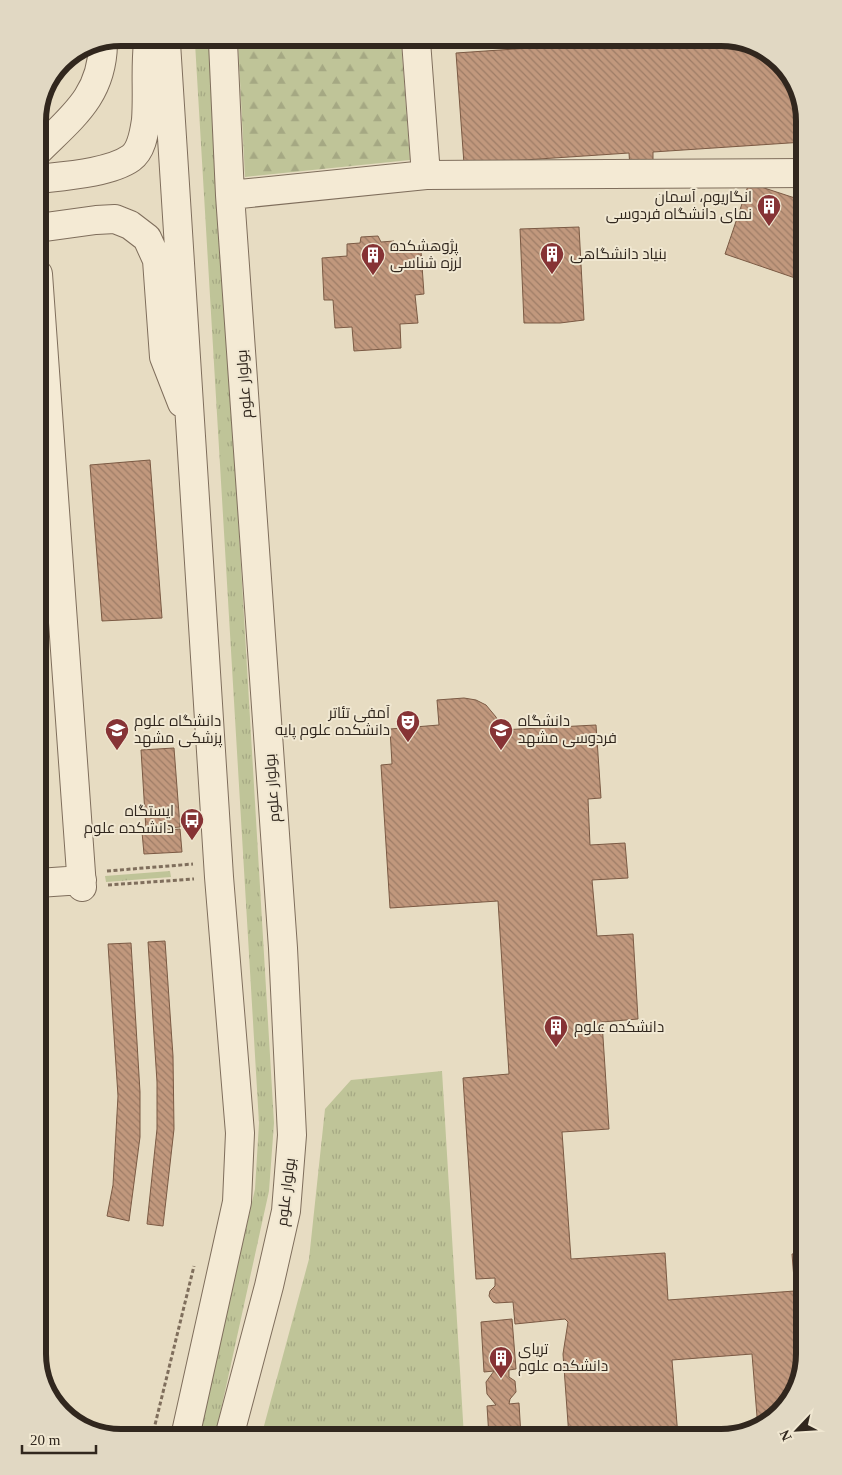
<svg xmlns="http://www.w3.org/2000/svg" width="842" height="1475" viewBox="0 0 842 1475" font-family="'Times New Roman',Cairo,serif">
<defs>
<pattern id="grass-tufts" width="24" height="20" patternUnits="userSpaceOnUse" patternTransform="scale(1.25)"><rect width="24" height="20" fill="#bfc498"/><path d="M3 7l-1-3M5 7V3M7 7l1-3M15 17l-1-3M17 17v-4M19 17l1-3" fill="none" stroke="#a5a883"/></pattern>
<pattern id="forest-firs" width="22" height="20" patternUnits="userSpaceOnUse" patternTransform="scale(1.25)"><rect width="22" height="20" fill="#bfc498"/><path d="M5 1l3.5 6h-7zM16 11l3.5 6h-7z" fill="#a5a883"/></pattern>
<pattern id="building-back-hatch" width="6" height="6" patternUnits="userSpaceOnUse" patternTransform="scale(1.25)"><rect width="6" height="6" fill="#c1987d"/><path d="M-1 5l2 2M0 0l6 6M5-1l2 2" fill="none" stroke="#9d7c66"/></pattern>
</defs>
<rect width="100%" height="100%" fill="#e7dcc2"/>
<!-- grass -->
<path fill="url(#grass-tufts)" d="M195,43H210L274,1123L269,1191L215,1437H199L255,1189L259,1123Z
M170,871L171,877L106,882L105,876Z
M442,1071L464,1437H261L309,1259L325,1109L351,1080Z"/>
<!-- forest -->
<path fill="url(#forest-firs)" d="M401,41L410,160L245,177L238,42Z"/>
<!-- building -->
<path fill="url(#building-back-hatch)" stroke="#7b5a44" d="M677,38H727L768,52L796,84L804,121V142L653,152V168L630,169L629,153L464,164L456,53Z
M749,183L804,201V258L798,279L725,254Z
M579,227L584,320L560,323H524L520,229Z
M378,236L381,242L394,241L396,253L421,251L424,294L415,295L418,323L400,324L401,348L354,351L352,327L335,328L333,300H324L322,258L347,256V244L360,243L361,237Z
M150,460L162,618L102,621L90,465Z
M464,698L476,700L486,705L496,717L501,730L596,725L601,798L588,799L590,845L625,843L628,878L592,880L597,936L633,934L638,1019L602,1022L609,1129L562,1132L571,1259L665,1253L668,1300L795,1291L792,1254L804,1253V1354L791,1400L758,1429L752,1354L672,1360L678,1437H569L563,1354L568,1322L565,1319L515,1324L513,1302L496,1303L493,1302L489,1296L490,1291L495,1286V1278L476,1279L463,1078L509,1074L498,901L390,908L381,765L392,764L390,729L439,725L437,700Z
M174,748L180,827L146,830L141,750Z
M180,829L182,852L144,854L142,832Z
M165,941L173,1056L174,1129L163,1226L147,1224L157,1129V1082L148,942Z
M131,943L140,1092V1137L129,1221L107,1216L113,1185L118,1096L108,944Z
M512,1319L516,1369L509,1370V1377L515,1381L516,1392L510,1399L509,1404L519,1403L521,1437H489L487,1406L496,1405L487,1394L486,1382L494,1371L484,1372L481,1322Z"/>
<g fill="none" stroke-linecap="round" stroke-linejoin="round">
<!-- minor casing -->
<g stroke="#7f6e5c" stroke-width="30">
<path id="minor" d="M223,42L230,195L283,948L292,1135L286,1211L269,1286L229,1437
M166,43L219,877L240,1133L237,1202L185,1437
M38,151C72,117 102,96 103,44
M426,175L804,173
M38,179C63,176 110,173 131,158C142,150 144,133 146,120C148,94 145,69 148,43
M230,195L426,175L416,41
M38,228L96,220L115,219L130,225L147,238L157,260L164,357L182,403
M38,274L82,887
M38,883L82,880"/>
</g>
<!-- path -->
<path stroke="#7f6e5c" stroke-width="3" stroke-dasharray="4 2.5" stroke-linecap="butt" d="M38,765L43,857
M107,871L193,864
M108,885L194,879
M152,1437L194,1266"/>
<!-- minor -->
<use href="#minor" stroke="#f4ead4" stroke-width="28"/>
</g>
<!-- icons -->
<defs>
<g id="building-pin" transform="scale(1.25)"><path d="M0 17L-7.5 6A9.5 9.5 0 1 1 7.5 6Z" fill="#863335" stroke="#f0e7d1"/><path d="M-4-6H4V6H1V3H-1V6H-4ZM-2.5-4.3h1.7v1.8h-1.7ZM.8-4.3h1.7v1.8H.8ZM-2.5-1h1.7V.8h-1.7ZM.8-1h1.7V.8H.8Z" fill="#fff"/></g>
<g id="theatre-pin" transform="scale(1.25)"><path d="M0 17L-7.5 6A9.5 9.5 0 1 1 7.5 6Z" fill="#863335" stroke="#f0e7d1"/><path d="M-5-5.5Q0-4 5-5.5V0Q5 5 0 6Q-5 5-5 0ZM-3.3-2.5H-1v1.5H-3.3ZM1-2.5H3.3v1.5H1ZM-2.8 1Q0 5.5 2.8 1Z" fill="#fff"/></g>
<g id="university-pin" transform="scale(1.25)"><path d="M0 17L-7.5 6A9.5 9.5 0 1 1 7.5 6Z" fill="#863335" stroke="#f0e7d1"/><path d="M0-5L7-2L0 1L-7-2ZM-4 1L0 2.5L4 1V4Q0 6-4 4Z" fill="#fff"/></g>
<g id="bus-pin" transform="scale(1.25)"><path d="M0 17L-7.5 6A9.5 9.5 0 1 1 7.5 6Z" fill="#863335" stroke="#f0e7d1"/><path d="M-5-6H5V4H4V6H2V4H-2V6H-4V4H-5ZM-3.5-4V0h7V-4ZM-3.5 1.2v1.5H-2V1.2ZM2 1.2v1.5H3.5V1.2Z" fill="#fff"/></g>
</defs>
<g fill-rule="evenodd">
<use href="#building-pin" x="769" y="206"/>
<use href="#building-pin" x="552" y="254"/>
<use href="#building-pin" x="373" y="255"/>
<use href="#theatre-pin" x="408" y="722"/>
<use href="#university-pin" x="117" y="730"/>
<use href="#university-pin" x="501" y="730"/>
<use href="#bus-pin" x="192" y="820"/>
<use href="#building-pin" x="556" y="1027"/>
<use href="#building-pin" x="501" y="1358"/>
</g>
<g text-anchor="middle" stroke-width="4" stroke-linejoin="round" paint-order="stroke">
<!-- poi labels -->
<g font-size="15" fill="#31271e" stroke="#f0e7d1" text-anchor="start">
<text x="752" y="202" text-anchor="end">انگاریوم، آسمان<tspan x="752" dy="17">نمای دانشگاه فردوسی</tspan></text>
<text x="390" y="251">پژوهشکده<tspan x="390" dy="17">لرزه شناسی</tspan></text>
<text x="570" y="259">بنیاد دانشگاهی</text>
<text x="390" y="718" text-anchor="end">آمفی تئاتر<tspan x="390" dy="17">دانشکده علوم پایه</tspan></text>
<text x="134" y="726">دانشگاه علوم<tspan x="134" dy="17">پزشکی مشهد</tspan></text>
<text x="518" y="726">دانشگاه<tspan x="518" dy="17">فردوسی مشهد</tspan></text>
<text x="174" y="816" text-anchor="end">ایستگاه<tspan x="174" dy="17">دانشکده علوم</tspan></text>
<text x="574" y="1032">دانشکده علوم</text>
<text x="518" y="1354">تریای<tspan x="518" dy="17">دانشکده علوم</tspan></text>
</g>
<!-- street labels -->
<g font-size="15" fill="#31271e" stroke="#f0e7d1">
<text transform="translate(244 384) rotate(-94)" y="5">بولوار علوم</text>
<text transform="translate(272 788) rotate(-94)" y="5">بولوار علوم</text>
<text transform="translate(286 1192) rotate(-83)" y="5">بولوار علوم</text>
</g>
</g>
<!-- crop -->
<path d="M0 0H842V1475H0ZM121 46H721A75 75 0 0 1 796 121V1354A75 75 0 0 1 721 1429H121A75 75 0 0 1 46 1354V121A75 75 0 0 1 121 46Z" fill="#e1d8c3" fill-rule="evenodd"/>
<path fill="none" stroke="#31271e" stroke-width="6" d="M121 46H721A75 75 0 0 1 796 121V1354A75 75 0 0 1 721 1429H121A75 75 0 0 1 46 1354V121A75 75 0 0 1 121 46Z"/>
<!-- north arrow -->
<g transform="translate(797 1430) rotate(245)" stroke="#f0e7d1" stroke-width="4" paint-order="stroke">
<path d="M0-4L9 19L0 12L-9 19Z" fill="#31271e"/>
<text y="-8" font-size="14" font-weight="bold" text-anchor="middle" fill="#31271e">N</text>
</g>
<!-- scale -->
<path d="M22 1445v8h74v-8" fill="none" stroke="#31271e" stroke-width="2.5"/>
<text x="30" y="1445" font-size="15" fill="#31271e" stroke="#f0e7d1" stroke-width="4" paint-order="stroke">20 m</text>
</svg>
